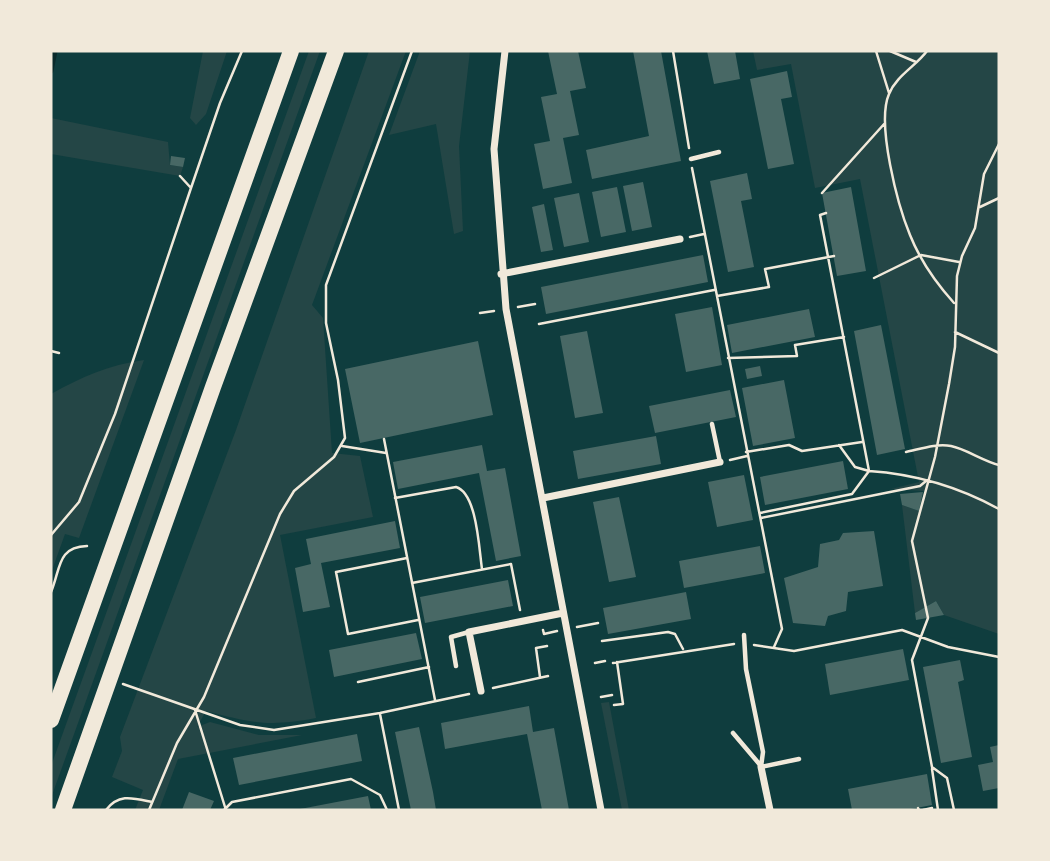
<svg xmlns="http://www.w3.org/2000/svg" width="1050" height="861" viewBox="0 0 1050 861" font-family="'Libre Baskerville',serif">
<rect width="100%" height="100%" fill="#0f3d3e"/>
<!-- green -->
<path fill="#244646" d="M203,51H227L206,114L196,125L190,118Z
M309,51H320L51,798V766Z
M369,51H406L312,305L323,318L332,453L360,456L373,517L280,535L316,718C269,727 252,723 206,711L197,727L210,722L259,735H302L178,759L159,810H135L143,790L112,777L122,751L120,737L236,430Z
M420,51H470L459,146L463,231L454,234L436,124L389,135Z
M753,51H999V634L944,615L936,601L915,613L902,505L919,511L924,491L891,489L919,482L860,179L815,188L791,64L757,70Z
M51,118L168,142L170,165L183,167L180,176L51,154Z
M144,360L79,538L65,534L51,573V394C82,377 108,365 144,360Z
M609,702L629,810H622L601,703Z"/>
<g fill="none" stroke-linecap="round" stroke-linejoin="round">
<!-- stream -->
<path stroke="#0a2a2b" stroke-width="5" d="M51,71L55,51"/>
</g>
<!-- building -->
<path fill="#486865" d="M548,51H578L586,88L570,91L579,135L563,138L572,183L543,189L534,144L550,141L541,97L557,94Z
M633,51H661L681,161L592,179L586,150L649,136Z
M707,51H735L740,79L714,84Z
M787,71L792,97L781,99L794,164L768,169L750,79Z
M171,156L185,158L183,167L170,165Z
M747,173L752,199L741,201L754,267L728,272L710,181Z
M643,182L652,227L632,231L623,186Z
M617,187L626,232L601,237L592,192Z
M851,187L866,271L837,276L822,193Z
M579,193L589,242L564,247L554,198Z
M544,204L553,250L541,252L532,207Z
M703,255L708,282L546,314L541,287Z
M712,307L722,365L686,372L675,314Z
M809,309L815,337L732,353L727,325Z
M881,325L905,449L877,455L854,331Z
M587,331L603,413L575,418L560,336Z
M478,341L493,415L360,443L345,369Z
M760,366L762,376L747,379L745,369Z
M784,380L795,438L753,446L742,388Z
M730,390L736,417L655,433L649,406Z
M656,436L661,464L578,479L573,451Z
M482,445L487,471L505,468L521,556L496,561L479,473L398,489L393,462Z
M843,461L848,489L765,505L760,477Z
M744,475L753,520L717,527L708,482Z
M923,492L919,511L902,505L900,494Z
M619,497L636,577L609,582L593,502Z
M395,521L400,548L321,563L330,607L303,612L295,568L311,564L306,539Z
M874,531L883,586L848,592L846,611L828,616L825,626L793,623L784,578L818,567L820,544L839,540L843,533Z
M760,546L765,573L684,588L679,561Z
M508,580L513,606L425,623L420,597Z
M686,592L691,619L608,634L603,608Z
M936,601L944,615L916,620L915,613Z
M416,633L422,659L334,677L329,650Z
M903,649L909,680L830,695L825,664Z
M960,660L964,680L958,682L972,757L941,763L923,667Z
M529,706L533,732L554,728L569,810H542L527,734L445,749L441,723Z
M419,727L433,792L436,810H411L395,732Z
M357,734L362,761L239,785L233,758Z
M999,745V788L983,791L978,765L993,762L990,747Z
M927,774L932,805L906,810H852L848,789Z
M189,792L214,801L210,810H182Z
M368,796L371,810H300V809Z"/>
<g fill="none" stroke-linecap="round" stroke-linejoin="round">
<!-- path -->
<path stroke="#f1e9da" stroke-width="2.5" d="M673,51L689,148
M876,51L889,93
M890,51L916,62
M927,51C916,66 896,76 889,94C876,124 898,206 910,235C920,260 936,283 954,303
M692,168L782,629L774,647
M191,188L220,103L242,51
M822,193L885,123
M980,207L999,198
M826,213L820,215L869,471
M690,237L704,234
M874,278L921,255L959,262
M717,296L769,287L765,269L834,256
M518,307L535,304
M480,313L494,311
M539,324L714,290
M955,332L999,353
M51,351L59,353
M728,358L797,356L795,345L844,337
M384,439L435,700
M839,445L855,467L869,471
M342,446L386,453
M746,452L789,445L802,451L862,442
M906,452C920,449 937,443 951,446C966,449 983,461 999,465
M730,460L747,456
M395,498L456,487C477,493 479,549 482,569
M760,513L852,494L869,471C914,474 959,487 999,509
M761,518L920,486L926,481
M51,535L79,502L115,414L191,188L180,176
M407,558L336,572L348,634L418,620
M412,583L511,564L520,610
M51,592C61,568 57,547 87,546
M577,627L598,623
M543,630L544,634L557,631
M602,641L668,632L675,634L683,649
M754,645L794,651L902,630L948,647L999,657
M595,663L605,661
M613,663L734,644
M540,677L536,648L547,646
M358,682L429,667
M123,684L240,725L274,730L380,713L469,694
M493,688L548,676
M601,697L612,695
M614,705L623,704L617,662
M195,710L225,807
M380,714L399,810
M932,769L938,810
M918,808L919,810
M106,810C119,793 133,798 152,802
M149,810L177,743L204,697L280,514L294,491L334,457L345,438L338,380L326,323V285L412,51
M224,810L232,802L351,779L380,795L387,810
M923,810L932,808
M954,810L947,778L932,767L912,660L928,618L912,541L935,457L949,384L955,347L957,276L962,256L975,228L984,174L999,144"/>
<!-- service -->
<path stroke="#f1e9da" stroke-width="4.5" d="M691,159L719,152
M712,424L720,462
M744,635L746,669L763,752L761,767
M456,666L451,637L469,632
M733,733L761,766
M761,767L799,759"/>
<!-- minor -->
<path stroke="#f1e9da" stroke-width="7" d="M505,51L494,149L506,309L601,810
M501,274L680,239
M543,498L720,462
M481,691L469,632L563,613
M761,767L770,810"/>
<!-- trunk -->
<path stroke="#f1e9da" stroke-width="16" d="M51,720L291,51
M63,810L213,387L336,51"/>
</g>
<!-- border -->
<rect width="1050" height="861" fill="none" stroke="#f1e9da" stroke-width="105"/>
</svg>
